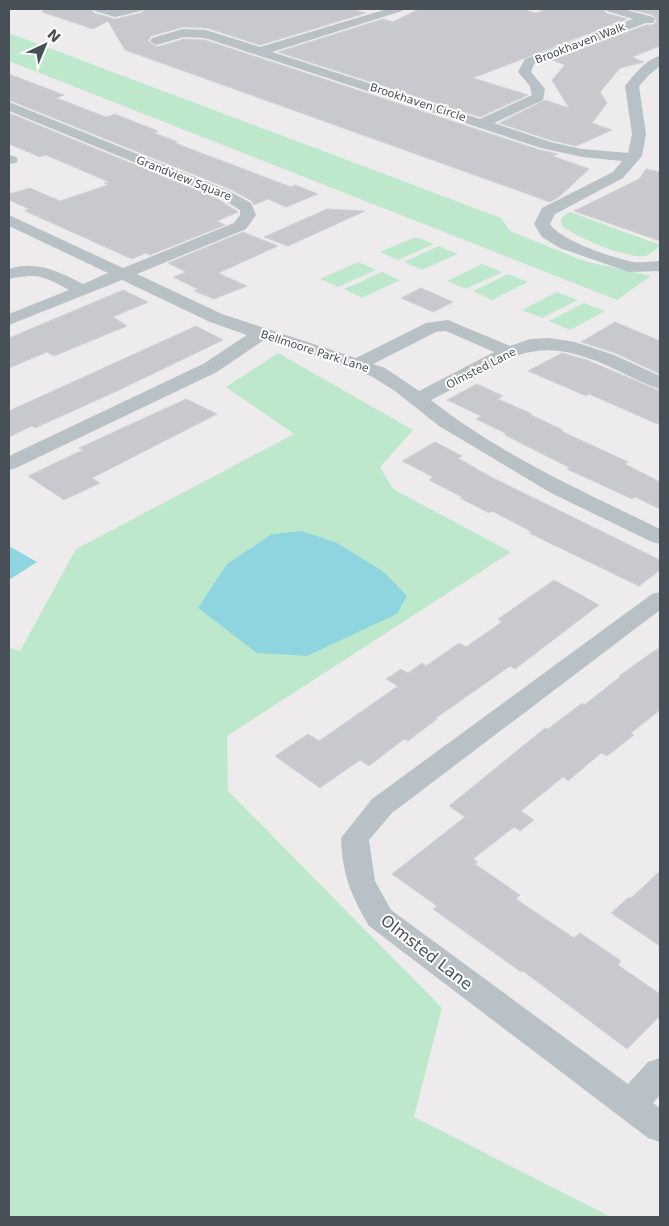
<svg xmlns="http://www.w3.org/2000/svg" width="669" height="1226" viewBox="0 0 669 1226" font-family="'DejaVu Sans',sans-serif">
<rect width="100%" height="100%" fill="#eeebec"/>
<!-- green -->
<path fill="#bde8cb" d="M9,33L501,218L510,231L584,261L651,276L617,300L9,61Z
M570,212L660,245C655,250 652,254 645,256C627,259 576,237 562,226L561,218Z
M416,237L434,244L398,260L380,252Z
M439,246L458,254L422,270L404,262Z
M358,262L376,270L338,287L320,279Z
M482,264L502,272L466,289L447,281Z
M382,272L400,280L362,298L344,289Z
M508,274L528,282L492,300L473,291Z
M557,292L578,300L542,318L522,310Z
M584,303L605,311L570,330L549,321Z
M278,353L413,430L380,467L393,489L511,552L227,736L228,791L442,1008L414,1117L611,1217H9V647L20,651L76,549L294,434L226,387Z"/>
<!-- water -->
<path fill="#8fd5e0" d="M302,531L337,543L384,572L407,596L397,614L307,656L257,653L198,608L227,564L272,534Z
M9,546L37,562L9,580Z"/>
<!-- building -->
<path fill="#c7c9ce" stroke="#d0d2d6" d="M43,9H91L94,13L115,19L141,13L145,9H350L366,13L260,45L207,28L183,27L151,36L148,41L157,47L184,39L205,40L540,150L558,154L552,156L589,169L559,197L550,202L125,50L108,21L93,29L42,12Z
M419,9H521L536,13L547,9H603L606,13L627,19L473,78L528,95L480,117L278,52L383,19L393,22Z
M629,9H660V46L632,57L644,62L620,68L600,92L607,103L592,123L612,130L576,146L550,140L499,123L545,100L569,108L552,80L565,65L552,60L646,25H653L657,21L653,15Z
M9,74L64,95L56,98L106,117L115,114L158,131L154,133L178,142L175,143L291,187L295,185L318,194L286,207L268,199L254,205L252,201L230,189L9,100Z
M9,113L218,199L238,212L217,221L225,225L150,255L146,253L132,259L25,211L29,209L9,200V194L30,188L60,201L108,185L104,183L109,182L46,155L40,157L9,144Z
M646,169L660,172V241L574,211L639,179Z
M327,209L365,211L288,246L264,237Z
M243,232L278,246L218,273L247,286L214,299L194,291L198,289L173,277L186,272L168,263Z
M421,288L453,302L433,312L401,298Z
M123,290L148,302L113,317L127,326L54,356L47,352L9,368V338Z
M615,322L660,341V374L615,353L581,342Z
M196,326L223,340L119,390L35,428L32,426L9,437V411Z
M562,353L587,360L660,391V425L589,394L586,396L528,371Z
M477,384L503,396L498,399L532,414L531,415L563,430L561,431L628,462L625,464L660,482V509L635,497L632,499L567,469L570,468L505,435L507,434L476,419L481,416L447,400Z
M186,399L217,414L92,478L100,483L64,500L28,476L83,450L79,448Z
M435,442L462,456L458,458L489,476L660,560V570L639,586L529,533L532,532L492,511L489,513L460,498L462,497L429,480L433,477L402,461Z
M554,580L599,605L515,669L510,666L436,718L437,719L408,741L404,739L369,766L360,760L320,788L275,756L308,734L319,741L398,686L386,679L401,669L408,673L422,663L426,666L459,643L466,647L502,622L498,619Z
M660,647V710L631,733L634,735L607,756L601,753L568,781L563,777L521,811L534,820L520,831L514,827L473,859L478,862L475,864L520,895L516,899L574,938L580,933L621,961L618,965L660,994V1016L627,1049L523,971L521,972L433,909L437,906L392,874L465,817L449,806L545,728L548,729L582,703L584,705L620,677L619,676Z
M660,871V946L611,913L629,897L631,898Z"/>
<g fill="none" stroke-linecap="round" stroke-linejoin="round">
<!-- minor -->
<path fill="#b8c1c6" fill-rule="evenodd" d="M93,9H143L141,11L115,17L95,11Z
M387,9H404L402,11L272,52L480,119L532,95L530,86L518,72L525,59L633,19L607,11L605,9H623L653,17L655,20L653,23H646L534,64L531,72L545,89L543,100L494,123L550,142L582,149L628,153L632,134L625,86C634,75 646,59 660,56V66L649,75L639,86L646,134L642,156L623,178L555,214L550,224C560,240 610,257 629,261C639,264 651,261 660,261V271L629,272L560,248L542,237L534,224L542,208L613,172L622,161L582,157L541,148L205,38L184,37L156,45L150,41L152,38L183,29L206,30L260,47Z
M9,102L229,191L251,203L256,215L246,229L137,274L222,314L356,358L426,323L448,320L510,346L530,339L549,338L575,342L614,355L660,376V389C649,386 638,380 627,375C592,358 557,342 519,355L431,400C499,454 582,491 660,529V544L652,542L551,493L491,457L439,426L395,391L371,376L293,348L264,340L217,372L16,468L9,470V456L203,364L247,335L210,322L122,280L9,325V314L69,290C43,276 38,273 9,279V269C37,260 59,272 83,284L108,273L9,226V215L123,268L234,223L240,215V210L219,197L9,111ZM446,331L494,352L419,391L385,368L373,364L436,332Z
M9,155L16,157L18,160L16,163L9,164Z
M660,592V610L392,813L369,840L375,881L391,910L628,1084L648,1062L660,1058V1095L653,1103L660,1108V1142L648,1138L369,926C351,895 342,874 341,838L372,799L652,594Z"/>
</g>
<g text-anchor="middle" stroke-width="4" stroke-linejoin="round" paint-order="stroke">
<!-- far-street labels -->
<g font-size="11" fill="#465056" stroke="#fff">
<text transform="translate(580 43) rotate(-21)" y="4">Brookhaven Walk</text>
<text transform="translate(418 102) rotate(18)" y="4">Brookhaven Circle</text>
<text transform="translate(184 178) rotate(22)" y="4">Grandview Square</text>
<text transform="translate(315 351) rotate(18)" y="4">Bellmoore Park Lane</text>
<text transform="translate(481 368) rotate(-27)" y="4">Olmsted Lane</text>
</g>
<!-- near-street labels -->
<g font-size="16" fill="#465056" stroke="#fff">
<text transform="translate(427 952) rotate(38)" y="6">Olmsted Lane</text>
</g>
</g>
<!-- border -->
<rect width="669" height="1226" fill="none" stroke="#465056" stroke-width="20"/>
<!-- north arrow -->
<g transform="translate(45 45) rotate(44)" stroke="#ffffff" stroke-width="4" paint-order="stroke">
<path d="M0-4L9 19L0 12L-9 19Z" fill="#465056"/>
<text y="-8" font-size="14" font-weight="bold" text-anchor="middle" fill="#465056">N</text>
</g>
</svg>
